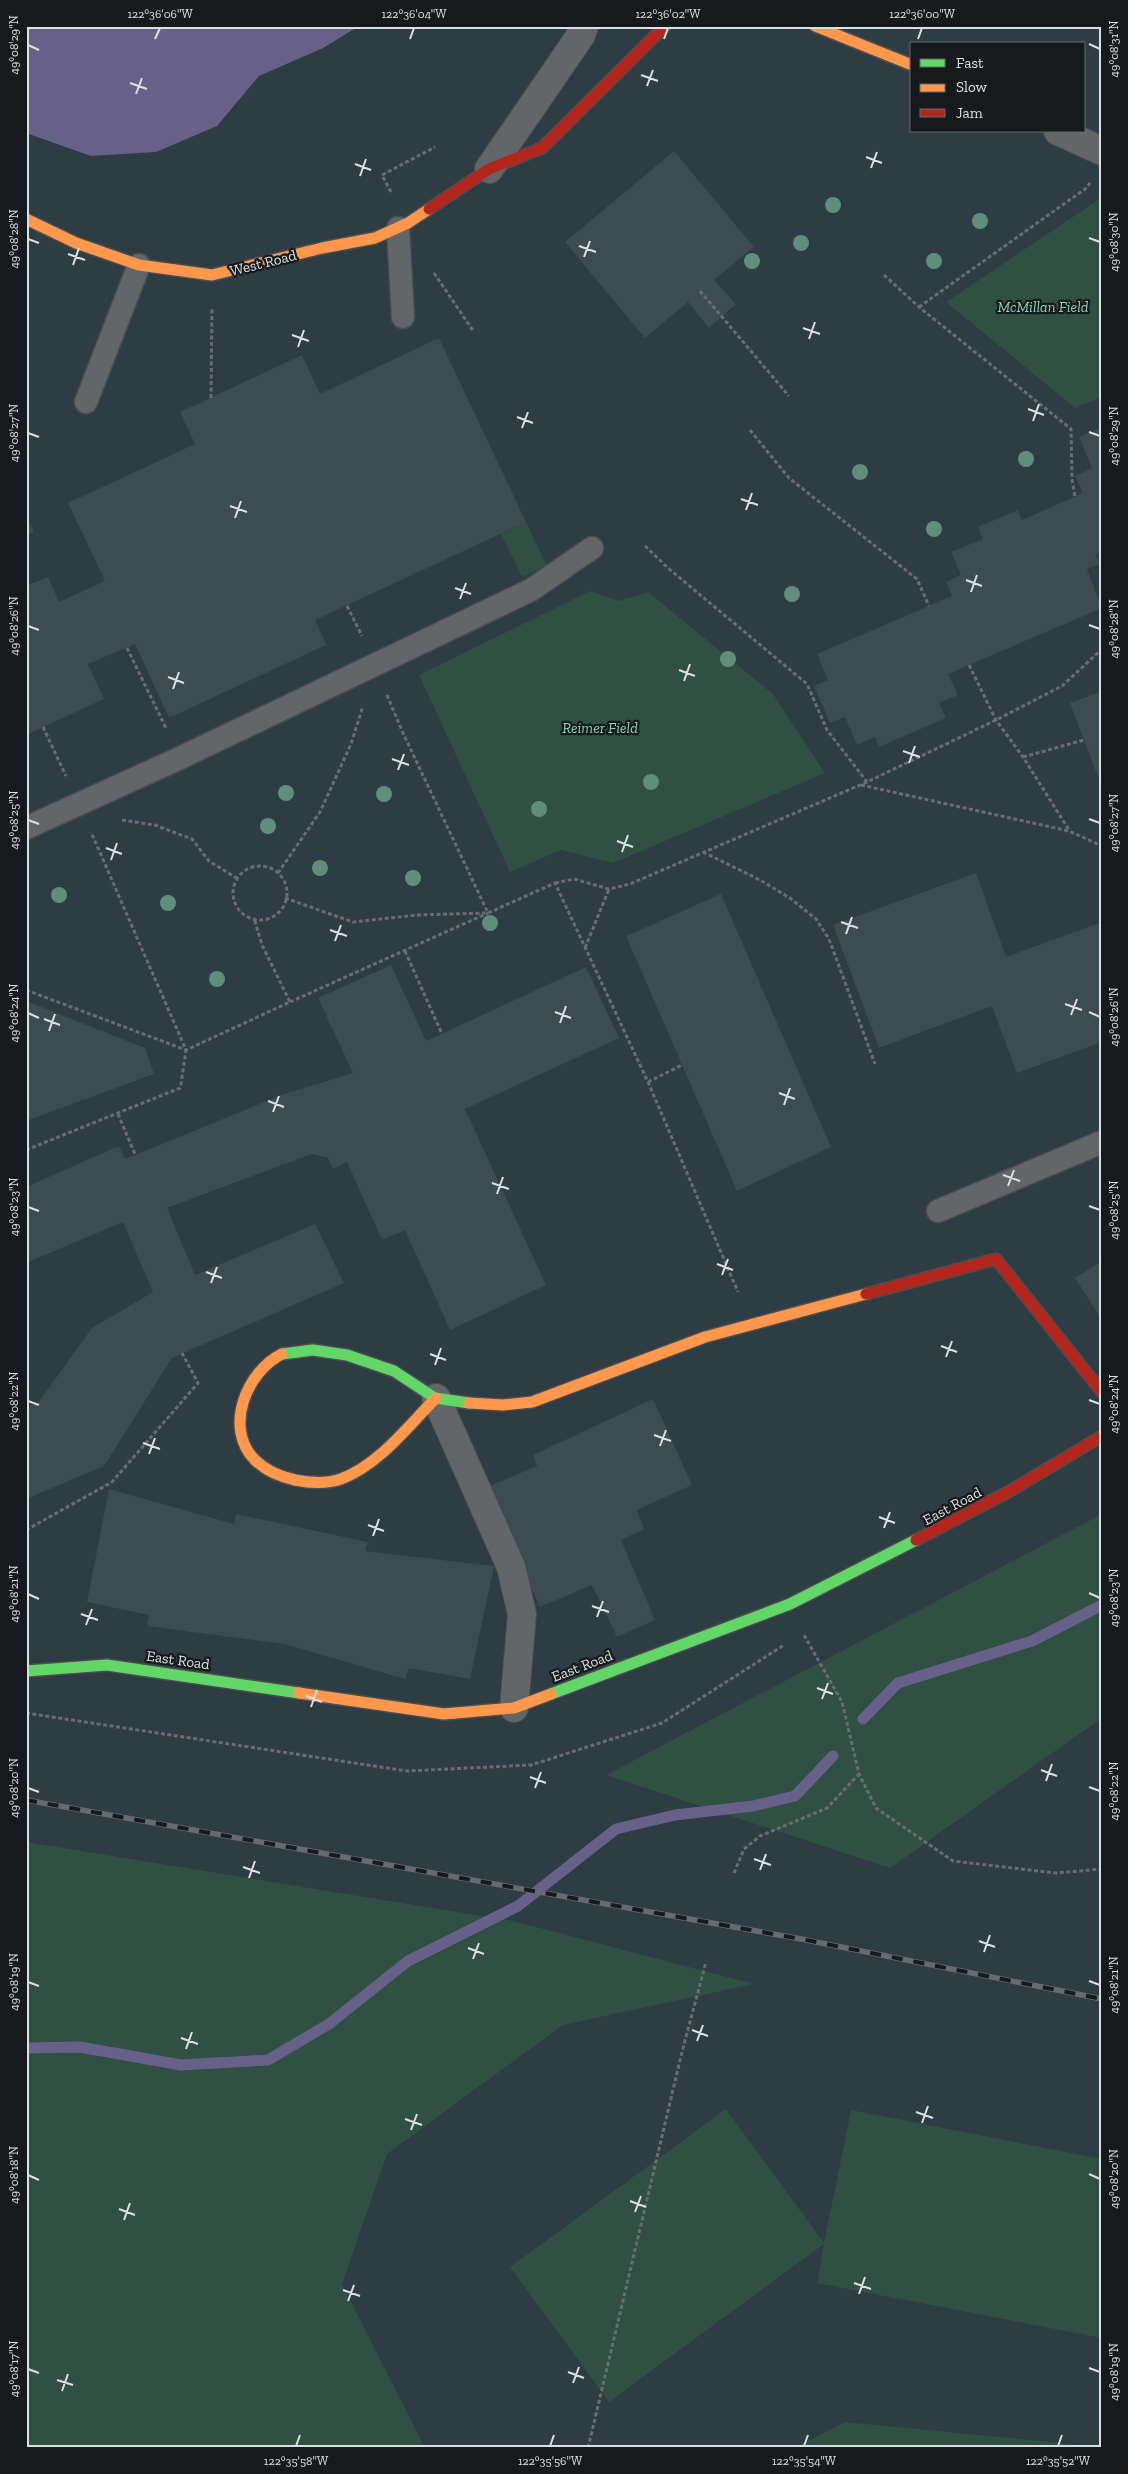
<svg xmlns="http://www.w3.org/2000/svg" width="1128" height="2474" viewBox="0 0 1128 2474" font-family="'Zilla Slab',serif">
<rect width="100%" height="100%" fill="#2e3234"/>
<!-- built -->
<path fill="#2e3c44" fill-rule="evenodd" d="M26,26H1102V2448H26ZM912,44H1084V131H912Z"/>
<!-- green -->
<path fill="#2f5043" d="M1102,194V397L1075,408L946,302L1095,202Z
M526,522L547,566L522,577L501,534Z
M590,591L619,601L648,592L773,694L825,773L613,863L561,850L510,872L419,675Z
M1102,1514V1718L890,1868L606,1775Z
M26,1842L513,1921L754,1984L563,2025L387,2154L342,2284L425,2448H26Z
M726,2109L824,2243L851,2110L1102,2159V2338L817,2283L824,2244L609,2402L510,2267Z
M845,2422L1102,2447V2448H794Z"/>
<!-- water -->
<path fill="#676189" d="M26,26H359L323,48L259,76L217,126L156,152L91,156L26,133Z"/>
<g fill="none" stroke-linecap="round" stroke-linejoin="round">
<!-- stream -->
<path stroke="#676189" stroke-width="11" d="M863,1719L898,1683L1032,1641L1102,1605
M26,2048L80,2047L181,2065L268,2060L329,2024L408,1961L518,1906L616,1829L675,1815L753,1806L795,1796L833,1756"/>
</g>
<!-- building -->
<path fill="#3d4c4e" d="M674,151L754,247L714,280L736,304L709,328L688,302L645,338L565,242Z
M439,338L526,522L315,620L326,645L169,718L135,644L88,664L104,699L26,735V586L48,577L59,602L105,581L68,503L195,444L180,412L302,355L320,394Z
M1102,427V552L1095,554L1100,564L1087,569L1102,608L948,674L958,695L939,703L946,718L879,747L875,737L857,745L845,717L830,723L814,686L828,680L817,654L952,596L946,582L961,575L951,552L983,539L978,527L1018,510L1022,520L1083,493L1075,476L1092,468L1079,437Z
M26,515L34,532L26,535Z
M1102,691V776L1098,777L1070,703Z
M976,873L1006,957L1102,922V1042L1017,1073L992,1006L879,1048L833,925Z
M721,894L831,1147L737,1191L626,936Z
M391,965L426,1041L586,967L619,1038L465,1109L546,1285L450,1330L405,1230L382,1240L347,1162L333,1169L328,1158L312,1154L167,1208L195,1275L315,1224L344,1283L172,1358L104,1466L26,1499V1407L38,1403L92,1328L153,1292L123,1222L26,1263V1187L119,1146L125,1159L284,1094L353,1073L318,998Z
M26,1001L145,1048L154,1074L26,1121Z
M1102,1261V1320L1075,1278Z
M653,1399L692,1485L637,1510L644,1529L621,1540L655,1620L617,1637L592,1585L540,1607L485,1488L537,1466L533,1455Z
M109,1489L234,1524L236,1514L368,1542L365,1551L494,1566L470,1679L409,1668L405,1679L284,1644L147,1626L149,1615L87,1602Z"/>
<g fill="none" stroke-linecap="round" stroke-linejoin="round">
<!-- lane casing -->
<g stroke="#4a4d50" stroke-width="25">
<path id="lane" d="M398,228L403,317
M86,402L139,265
M26,828L180,758L531,590L592,548
M938,1211L1102,1142"/>
</g>
<!-- street casing -->
<g stroke="#4a4d50" stroke-width="30">
<path id="street" d="M1058,131L1102,151
M489,169L581,35L584,26
M436,1398L511,1567L522,1614L514,1708"/>
</g>
<!-- fast casing -->
<g stroke="#4a4d50" stroke-width="14">
<path id="fast" d="M282,1354L313,1350L347,1355L394,1371L435,1398L469,1403
M26,1671L107,1665L299,1693
M551,1694L790,1604L916,1540"/>
</g>
<!-- slow casing -->
<g stroke="#4a4d50" stroke-width="14">
<path id="slow" d="M815,26L912,65
M26,219L76,243L139,265L212,275L322,248L375,238L408,223L429,209
M282,1354C247,1371 223,1428 255,1460C265,1470 281,1477 295,1480C310,1483 326,1484 341,1479C379,1465 408,1426 436,1398
M469,1403L503,1405L532,1402L705,1337L866,1294
M299,1693L444,1714L514,1708L551,1694"/>
</g>
<!-- jam casing -->
<g stroke="#4a4d50" stroke-width="14">
<path id="jam" d="M429,209L489,169L542,148L665,26
M866,1294L996,1259L1102,1392
M916,1540L1010,1491L1102,1436"/>
</g>
<!-- path -->
<path stroke="#6a6d6e" stroke-width="3" stroke-dasharray="4 2.5" stroke-linecap="butt" d="M391,192L382,175L435,147
M434,273L474,332
M884,275L919,307L1071,429L1072,479L1075,497
M700,291L789,396
M919,307L1085,189L1090,183
M211,398L212,308
M750,430L789,478L917,579L929,606
M645,546L668,568L807,684L827,730L867,782
M347,606L362,636
M127,648L166,728
M969,665L996,720L1023,757L1069,830
M387,695L403,733L488,913L555,883L648,1082L738,1292
M43,727L66,776
M1023,757L1084,740
M861,785L1069,831L1102,846
M122,820L155,825L192,839L209,861L238,879
M703,852L760,880L790,898L816,919L829,939L875,1064
M233 893a27 27 0 1 1 54 0a27 27 0 1 1-54 0Z
M278,873L320,812L351,744L363,706
M555,883L574,879L609,889L630,884L867,782L996,720L1062,686L1102,649
M285,898L353,922L417,915L485,913
M585,948L609,889
M405,951L442,1034
M26,990L186,1050L290,1002L262,945L254,918
M290,1002L488,913
M648,1082L682,1065
M118,1114L135,1154
M26,1150L180,1088L181,1084L186,1050L91,832
M26,1530L112,1482L198,1383L182,1353
M804,1635L842,1702L859,1774L876,1808L953,1861L1056,1873L1102,1869
M26,1713L407,1771L531,1765L662,1723L784,1645
M734,1873L744,1849L760,1836L827,1808L859,1774
M588,2448L682,2052L706,1962"/>
<!-- lane -->
<use href="#lane" stroke="#636668" stroke-width="22"/>
<!-- street -->
<use href="#street" stroke="#636668" stroke-width="28"/>
<!-- fast -->
<use href="#fast" stroke="#63d668" stroke-width="11"/>
<!-- slow -->
<use href="#slow" stroke="#ff974d" stroke-width="11"/>
<!-- jam -->
<use href="#jam" stroke="#b3261e" stroke-width="11"/>
<!-- rail casing -->
<g stroke="#686b6d" stroke-width="5.5">
<path id="rail" d="M26,1800L801,1939L1102,1999"/>
</g>
<!-- rail -->
<use href="#rail" stroke="#161a1c" stroke-width="4" stroke-dasharray="11" stroke-linecap="butt"/>
</g>
<!-- trees -->
<g fill="#5f8e7b">
<circle cx="833" cy="205" r="8"/>
<circle cx="980" cy="221" r="8"/>
<circle cx="801" cy="243" r="8"/>
<circle cx="752" cy="261" r="8"/>
<circle cx="934" cy="261" r="8"/>
<circle cx="1026" cy="459" r="8"/>
<circle cx="860" cy="472" r="8"/>
<circle cx="934" cy="529" r="8"/>
<circle cx="792" cy="594" r="8"/>
<circle cx="728" cy="659" r="8"/>
<circle cx="651" cy="782" r="8"/>
<circle cx="286" cy="793" r="8"/>
<circle cx="384" cy="794" r="8"/>
<circle cx="539" cy="809" r="8"/>
<circle cx="268" cy="826" r="8"/>
<circle cx="320" cy="868" r="8"/>
<circle cx="413" cy="878" r="8"/>
<circle cx="59" cy="895" r="8"/>
<circle cx="168" cy="903" r="8"/>
<circle cx="490" cy="923" r="8"/>
<circle cx="217" cy="979" r="8"/>
</g>
<!-- ticks -->
<path fill="none" stroke="#dae0e3" stroke-width="2" d="M155,39L160,28M410,39L414,28M664,39L668,28M918,39L922,28M1089,44L1100,49M28,45L39,50M641,75L658,81M130,83L147,89M647,86L653,70M136,94L142,78M866,157L882,163M355,164L371,170M871,168L877,152M360,176L366,159M1089,238L1100,242M28,239L39,243M579,246L596,252M68,254L85,260M584,257L590,241M73,265L79,248M803,328L820,334M292,335L309,341M809,339L815,322M298,347L304,330M1028,409L1044,415M517,417L533,423M1033,421L1039,404M522,428L528,412M1089,432L1100,436M28,433L39,437M741,499L758,505M230,506L247,512M746,510L752,493M235,518L241,501M966,580L982,586M455,588L471,594M971,592L977,575M460,599L466,583M1089,625L1100,629M28,626L39,630M679,670L695,676M168,677L184,683M684,681L690,664M173,689L179,672M903,751L920,757M392,759L409,765M909,763L915,746M398,770L404,754M1089,819L1100,823M28,820L39,824M617,841L633,847M106,848L122,854M622,852L628,835M111,860L117,843M841,922L858,928M330,930L347,936M846,934L852,917M335,941L341,925M1065,1004L1082,1010M555,1012L571,1018M1089,1012L1100,1017M28,1013L39,1018M1071,1015L1077,999M44,1019L60,1025M560,1023L566,1006M49,1031L55,1014M779,1093L795,1099M268,1101L284,1107M784,1105L790,1088M273,1112L279,1096M1003,1175L1020,1181M492,1183L509,1189M1008,1186L1014,1170M497,1194L503,1177M1089,1206L1100,1210M28,1207L39,1211M717,1264L733,1270M206,1272L222,1278M722,1275L728,1259M211,1283L217,1267M941,1346L957,1352M430,1354L446,1360M946,1357L952,1341M435,1365L441,1348M1089,1400L1100,1404M28,1401L39,1405M654,1435L671,1441M143,1443L160,1449M660,1446L666,1430M149,1454L155,1438M879,1517L895,1523M368,1525L384,1531M884,1528L890,1512M373,1536L379,1519M1089,1593L1100,1598M28,1594L39,1599M592,1606L609,1612M81,1614L98,1620M597,1617L603,1601M86,1625L92,1609M817,1688L833,1694M306,1696L322,1702M822,1699L828,1683M311,1707L317,1690M1041,1770L1057,1776M530,1777L546,1783M1046,1781L1052,1764M1089,1787L1100,1791M28,1788L39,1792M535,1788L541,1772M754,1859L771,1865M243,1867L260,1873M760,1870L766,1854M249,1878L255,1861M979,1941L995,1947M468,1948L484,1954M984,1952L990,1935M473,1959L479,1943M1089,1981L1100,1985M28,1982L39,1986M692,2030L708,2036M181,2038L198,2044M697,2041L703,2025M186,2049L192,2032M916,2112L933,2118M405,2119L422,2125M922,2123L928,2106M411,2130L417,2114M1089,2174L1100,2179M28,2175L39,2180M630,2201L646,2207M119,2209L135,2215M635,2212L641,2196M124,2220L130,2203M854,2283L871,2289M343,2290L360,2296M859,2294L865,2277M348,2301L354,2285M1089,2368L1100,2372M28,2369L39,2373M568,2372L584,2378M57,2380L73,2385M573,2383L579,2367M62,2391L68,2374M296,2446L300,2435M550,2446L554,2435M804,2446L808,2435M1058,2446L1062,2435"/>
<g text-anchor="middle" stroke-width="4.5" stroke-linejoin="round" paint-order="stroke">
<!-- street labels -->
<g font-size="15" fill="#dae0e3" stroke="#161a1c">
<text transform="translate(263 263) rotate(-14)" y="5">West Road</text>
<text transform="translate(952 1506) rotate(-28)" y="5">East Road</text>
<text transform="translate(178 1660) rotate(8)" y="5">East Road</text>
<text transform="translate(582 1666) rotate(-21)" y="5">East Road</text>
</g>
<!-- park labels -->
<g font-size="15" font-style="italic" fill="#87d9b5" stroke="#161a1c">
<text x="1043" y="312">McMillan Field</text>
<text x="600" y="733">Reimer Field</text>
</g>
</g>
<!-- border -->
<rect width="1128" height="2474" fill="none" stroke="#161a1c" stroke-width="55"/>
<!-- legend -->
<rect x="910" y="42" width="175" height="90" fill="#161a1c" stroke="#64696c"/>
<rect x="920" y="59" width="25" height="8" fill="#63d668" stroke="#64696c"/>
<text x="956" y="68" font-size="15" fill="#dae0e3">Fast</text>
<rect x="920" y="84" width="25" height="8" fill="#ff974d" stroke="#64696c"/>
<text x="956" y="92" font-size="15" fill="#dae0e3">Slow</text>
<rect x="920" y="109" width="25" height="8" fill="#b3261e" stroke="#64696c"/>
<text x="956" y="118" font-size="15" fill="#dae0e3">Jam</text>
<rect x="28" y="28" width="1072" height="2418" fill="none" stroke="#dae0e3" stroke-width="2"/>
<g font-size="12" text-anchor="middle" fill="#dae0e3">
<text x="160" y="18">122°36'06"W</text>
<text x="414" y="18">122°36'04"W</text>
<text x="668" y="18">122°36'02"W</text>
<text x="922" y="18">122°36'00"W</text>
<text transform="translate(14 45) rotate(-90)" y="4">49°08'29"N</text>
<text transform="translate(1114 49) rotate(-90)" y="4">49°08'31"N</text>
<text transform="translate(14 239) rotate(-90)" y="4">49°08'28"N</text>
<text transform="translate(1114 242) rotate(-90)" y="4">49°08'30"N</text>
<text transform="translate(14 433) rotate(-90)" y="4">49°08'27"N</text>
<text transform="translate(1114 436) rotate(-90)" y="4">49°08'29"N</text>
<text transform="translate(14 626) rotate(-90)" y="4">49°08'26"N</text>
<text transform="translate(1114 629) rotate(-90)" y="4">49°08'28"N</text>
<text transform="translate(14 820) rotate(-90)" y="4">49°08'25"N</text>
<text transform="translate(1114 823) rotate(-90)" y="4">49°08'27"N</text>
<text transform="translate(14 1013) rotate(-90)" y="4">49°08'24"N</text>
<text transform="translate(1114 1017) rotate(-90)" y="4">49°08'26"N</text>
<text transform="translate(14 1207) rotate(-90)" y="4">49°08'23"N</text>
<text transform="translate(1114 1210) rotate(-90)" y="4">49°08'25"N</text>
<text transform="translate(14 1401) rotate(-90)" y="4">49°08'22"N</text>
<text transform="translate(1114 1404) rotate(-90)" y="4">49°08'24"N</text>
<text transform="translate(14 1594) rotate(-90)" y="4">49°08'21"N</text>
<text transform="translate(1114 1598) rotate(-90)" y="4">49°08'23"N</text>
<text transform="translate(14 1788) rotate(-90)" y="4">49°08'20"N</text>
<text transform="translate(1114 1791) rotate(-90)" y="4">49°08'22"N</text>
<text transform="translate(14 1982) rotate(-90)" y="4">49°08'19"N</text>
<text transform="translate(1114 1985) rotate(-90)" y="4">49°08'21"N</text>
<text transform="translate(14 2175) rotate(-90)" y="4">49°08'18"N</text>
<text transform="translate(1114 2179) rotate(-90)" y="4">49°08'20"N</text>
<text transform="translate(14 2369) rotate(-90)" y="4">49°08'17"N</text>
<text transform="translate(1114 2372) rotate(-90)" y="4">49°08'19"N</text>
<text x="296" y="2465">122°35'58"W</text>
<text x="550" y="2465">122°35'56"W</text>
<text x="804" y="2465">122°35'54"W</text>
<text x="1058" y="2465">122°35'52"W</text>
</g>
</svg>
